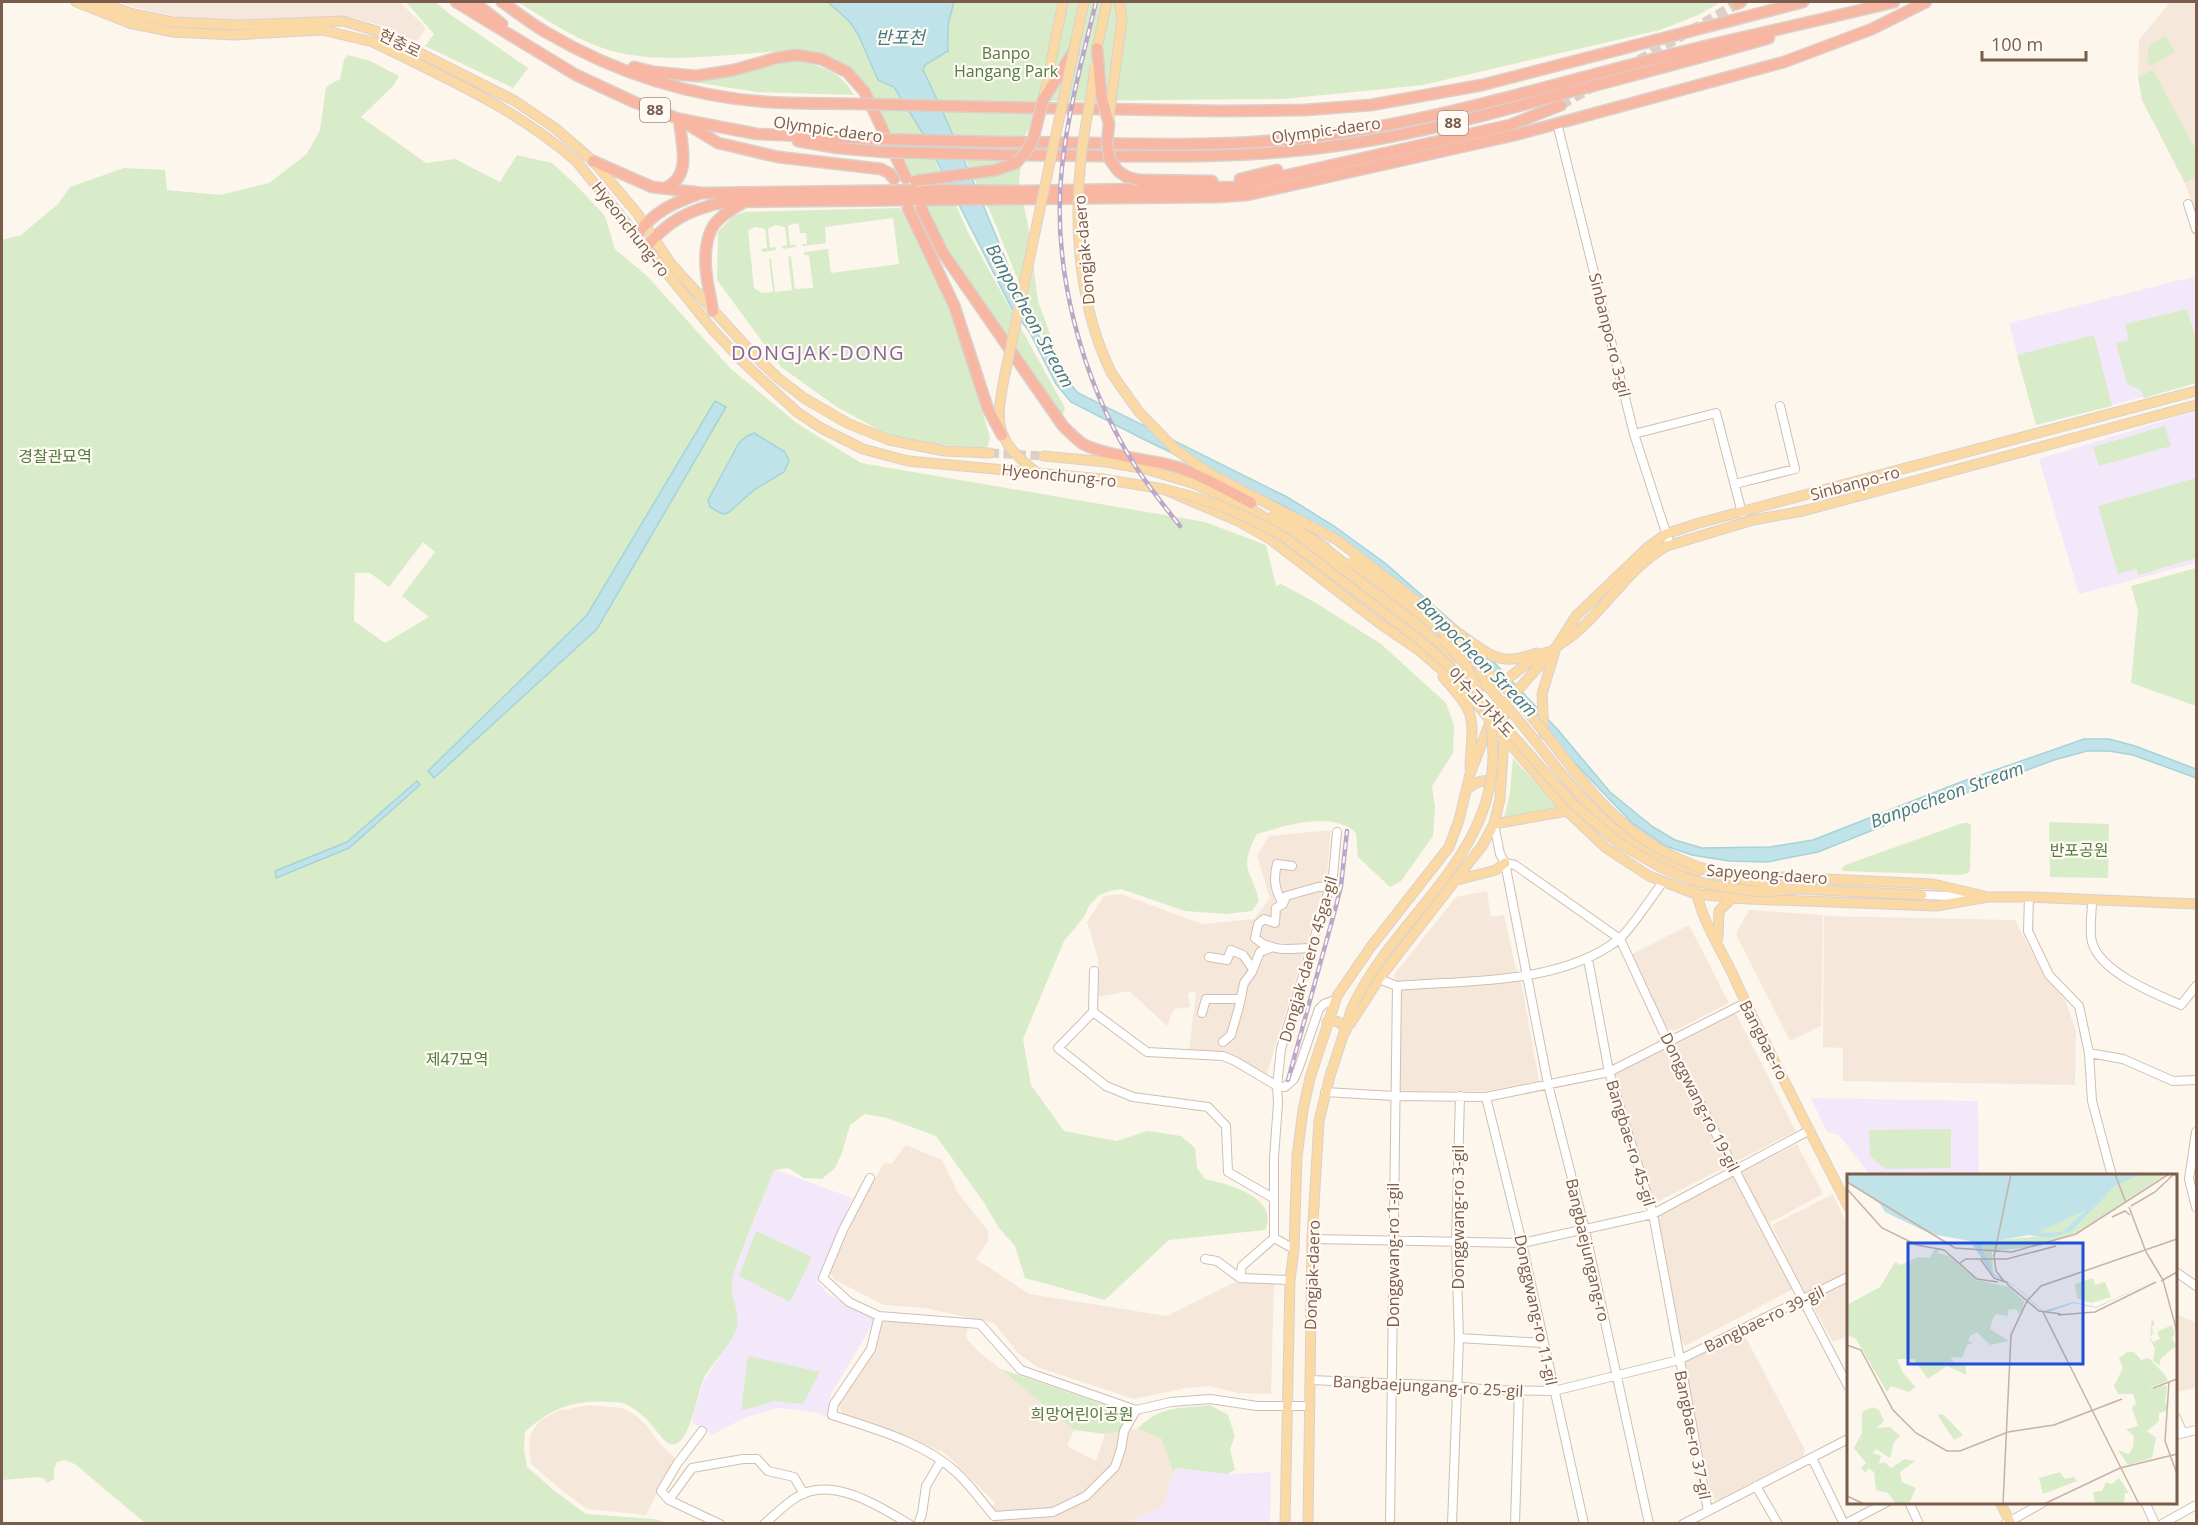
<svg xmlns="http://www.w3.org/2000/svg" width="2198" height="1525" viewBox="0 0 2198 1525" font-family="'Open Sans','Noto Sans KR',sans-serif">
<rect width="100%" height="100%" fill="#fdf6ec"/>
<!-- residential -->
<path fill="#f5e8da" d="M120,2H400L426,28L416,43L386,27L350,17L292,20L212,21L172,16L133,7Z
M2168,2H2196V216L2185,183L2142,100L2138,77L2139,40L2167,6Z
M1331,830L1327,876L1266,1077L1225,1054L1189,1051L1196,992L1188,993L1190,1007L1174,1009L1167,1026L1129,991L1098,997V958L1087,922L1104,896L1121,894L1202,924L1254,919L1270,898L1257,856L1269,836Z
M1487,891L1491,917L1504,915L1517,973L1399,983L1393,976L1456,897Z
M1749,910L1823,915L1821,1026L1790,1041L1736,934Z
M1824,916L2015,920L2045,978L2065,1000L2076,1031L2075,1085L1843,1081V1048L1823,1047Z
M1689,925L1729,1003L1670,1033L1630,955Z
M1521,981L1539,1081L1487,1091H1399L1400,989Z
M1735,1012L1796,1131L1653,1204L1614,1073Z
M1797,1144L1823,1194L1769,1223L1787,1257L1772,1225L1833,1194L1848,1227V1272L1805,1293L1801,1285L1685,1346L1679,1336L1657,1220L1662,1213Z
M906,1145L942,1160L958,1193L988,1231V1241L976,1259L1029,1294L1167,1316L1233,1283L1274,1282L1271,1394L1238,1393L1209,1386L1186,1388L1134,1399L1037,1367L1019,1354L994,1323L925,1308L884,1305L835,1280L830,1273L860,1206L884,1163L891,1164Z
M1847,1282L1848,1336L1833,1342L1810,1301Z
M2176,1314L2196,1323V1388L2176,1392Z
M882,1319L968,1325L966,1338L979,1352L1054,1411L1074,1430L1067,1446L1096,1461L1105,1434L1137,1429L1161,1438L1173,1471L1164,1506L1132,1520V1523H993L991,1508L995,1503L946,1454L897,1432L843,1414L838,1404L860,1375L874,1350Z
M1739,1334L1745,1336L1805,1450L1803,1456L1717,1501L1712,1499L1685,1365L1687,1361Z
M589,1405L622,1408L635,1415L646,1425L660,1444L675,1458L646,1515L587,1509L559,1488L531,1464L529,1449L530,1435L539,1421L558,1411Z"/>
<!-- education -->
<path fill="#f3e8fa" d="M2196,276V383L2036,425L2009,323Z
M2196,411V563L2079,594L2039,459Z
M1811,1098L1978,1101L1979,1175H1870L1839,1135L1827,1132Z
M774,1169L852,1198L818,1282L828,1294L875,1320L831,1394L829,1418L815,1412L779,1408L746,1417L712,1435L692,1422L703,1382L734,1335L737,1325L731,1280Z
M1176,1468L1229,1474L1271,1472L1270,1523L1132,1524V1520L1164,1506L1173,1471Z"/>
<!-- green -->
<path fill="#d8ecc9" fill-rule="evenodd" d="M406,2H435L451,15L528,68L513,88L425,46L434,34Z
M518,2H829L849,21L858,34L878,80L894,87L922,132L969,234L1065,408L1061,419L949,253L870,94C862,83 852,68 839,61C811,45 774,52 744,54C702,57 657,62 616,52C580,43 549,21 518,2Z
M954,2H1721L1698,15L1660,30L1423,85L1283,99L1051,101L1024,136L1019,182L1028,225L1038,301L1063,370L1033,317L992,216L923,70L925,65L947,53L949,49L948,25Z
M2166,36L2175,52L2150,66L2147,59L2149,45Z
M348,55L370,61L399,76L394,85L361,117L426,163L455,159L500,182L517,155L552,163L576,185L605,216L615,249L647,276L731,369L798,424L861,463L1205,522L1266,545L1276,586L1281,584L1311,600L1381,644L1446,703L1454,726L1453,753L1432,786L1435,807L1433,836L1401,881L1390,887L1358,857L1356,833C1332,810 1285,826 1257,834C1238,870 1251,868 1259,901L1252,911L1226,914L1185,911L1121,889L1109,891L1098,896L1089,906L1084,917L1064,941L1023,1039L1031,1085L1064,1131L1116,1141L1148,1131L1181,1136L1195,1148L1197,1168L1205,1179C1228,1184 1280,1197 1265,1230L1169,1240L1105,1300L1025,1278L1015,1246L999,1228L983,1201L936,1136L887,1118L865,1114L850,1125L842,1153L835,1168L822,1179L804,1178L788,1168L774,1170C760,1205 745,1240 733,1276C728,1292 740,1310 737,1326C733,1344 711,1363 703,1380C697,1393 686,1473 659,1434C650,1422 639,1410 625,1404C620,1402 613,1402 607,1402C575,1399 548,1410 525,1432L524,1450L527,1467L556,1492L586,1514L654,1519L669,1523H145L75,1464L64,1460L57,1462L54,1468V1479L47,1483L45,1479L38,1477L2,1480V240L21,235L58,204L70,187L124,168L165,170L167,190L220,195L269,183L307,154L320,130L326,87L340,79L344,60ZM423,542L435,552L402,596L429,617L385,643L354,621L355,573H370L389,587Z
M797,61C823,67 839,70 854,95L757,92L675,79Z
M2153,70L2196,150V176L2185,183L2142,100L2138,77Z
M899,208L903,211L951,310L990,437L988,446L984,448L931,444L890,436L837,407L781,367L717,280L718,232L733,216L745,212ZM893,218L899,264L831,273L828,249L804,252V255H809L813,288L795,289L791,256L788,257L792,290L775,292L771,259H769L773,292L762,293L754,288L748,230L756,227L765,229L767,248L761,249L763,252L776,250V247L770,248L768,229L775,225L785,227L787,245L782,246L783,249L796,247V245H790L788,226L795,223L799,225L800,233H806L807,244H802L803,246L826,243L825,227Z
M2187,309L2196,339V383L2144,398L2141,390L2127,384L2116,343L2129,340L2125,324Z
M2094,335L2112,406L2036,425L2017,355Z
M2165,426L2171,446L2099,466L2093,447Z
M2196,478V558L2138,575L2137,569L2118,574L2098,506Z
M2196,568V706L2131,683L2138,610L2131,586Z
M1513,758L1559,809L1504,819L1510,792Z
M2049,822L2109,824L2108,878L2050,877Z
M1963,823H1968L1971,825L1970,870L1968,873L1961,875L1843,871L1841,869L1845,865Z
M1951,1129V1168L1886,1169L1870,1156L1869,1130Z
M756,1231L812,1257L790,1302L739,1276Z
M748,1356L820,1372L803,1404L774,1401L741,1411Z
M1001,1369L1129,1413L1120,1432L1105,1434L1074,1430Z
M1210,1405L1228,1415L1235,1436L1230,1449L1235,1470L1227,1474L1176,1468L1173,1471L1161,1438L1137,1429C1161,1405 1179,1409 1210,1405Z"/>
<!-- water -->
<path fill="#bfe3e8" stroke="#a5d3da" stroke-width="1.5" d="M828,2H954L948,25V51L925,65L923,70C951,127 975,185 999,243C1020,295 1039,351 1078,393L1287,497L1334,526L1385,563L1473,640L1558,730L1610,792L1653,827L1675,840L1702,848L1770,847L1813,840L1961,782L2084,739H2109L2135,746L2196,769V778L2133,755L2109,751H2087L2054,760L1968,792L1818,852L1767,862L1729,861L1692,855L1666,846L1632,823L1511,696L1323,529L1284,506L1143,439L1071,402L1056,384L1029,331L1012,309L922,132L894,87L878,80L858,34L849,21Z
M715,401L726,407L597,629L434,778L428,771L587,615Z
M754,433L785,452L789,461L784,472L754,490L728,513L722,514L710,507L708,500L739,443L747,436Z
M417,781L420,785L349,848L276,878L275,871L347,842Z"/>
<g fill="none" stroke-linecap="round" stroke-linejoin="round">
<!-- major-tunnel -->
<path stroke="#dcd0c4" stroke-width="9" stroke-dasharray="9 4.5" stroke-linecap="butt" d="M990,453L1044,456"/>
<!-- highway-tunnel -->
<path stroke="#dcd0c4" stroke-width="10" stroke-dasharray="10 5" stroke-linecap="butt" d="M1561,105L1737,4"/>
<!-- minor casing -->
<g stroke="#d1beb0" stroke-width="10">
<path id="minor" d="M1557,123L1634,434L1670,545
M2188,204L2196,229
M1634,434L1716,413L1742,513
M1735,484L1795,469L1780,406
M1494,824L1500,854L1505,863L1548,1084L1585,1230L1649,1524
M1505,863L1515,865L1620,939L1668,1042L1848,1386
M1922,895L1975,897
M2029,897L2028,931L2049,975L2079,1006L2089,1053L2092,1101L2112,1176
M2092,900C2092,913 2089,930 2092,942C2100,972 2155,994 2181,1005L2196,986
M1283,904C1275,890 1273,880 1277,864L1292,866
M1273,947L1263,944L1255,938L1258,924L1264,919L1275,923L1276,908L1283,904L1286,896L1318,887L1330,886
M1209,957L1227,960L1231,950L1243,955L1253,969
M1588,959L1609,1072L1653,1214L1708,1511
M1094,971L1093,1012L1147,1052L1223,1056L1235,1061L1277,1086L1285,1087L1294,1079L1298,1070L1319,1009L1324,1004L1335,1000
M1379,979L1397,986C1467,980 1559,985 1618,940C1630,931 1652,896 1663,882
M1093,1012L1058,1048L1106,1086L1133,1097L1208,1107L1226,1126L1228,1172L1273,1198
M1202,1013L1206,999H1241
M1223,1042L1231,1035L1239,1007L1244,983L1252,972L1260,952L1273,947C1280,951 1301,948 1312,948
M2089,1053L2123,1059L2173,1081L2196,1080
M1325,1092L1394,1096L1486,1097L1609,1072L1745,1003
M1486,1097L1522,1243L1584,1524
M2196,1132L2189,1179L2196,1207
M870,1178L843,1230L823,1278L849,1302L879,1316L980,1324L1021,1370L1136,1410
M1274,1238L1242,1266L1240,1278L1290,1280
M1312,1239L1522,1243L1653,1214L1810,1130
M1294,1249L1274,1238V1158L1278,1103L1277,1086L1281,1049L1333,876L1337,832
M1205,1259L1217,1261L1240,1278
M2176,1272L2196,1286
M879,1316L871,1349L834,1404L832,1415C874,1429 924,1442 957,1473C971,1486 982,1502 994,1516
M1459,1338L1543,1343
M1310,1380L1456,1386L1488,1390L1554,1391L1679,1360L1848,1277
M1136,1410L1171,1402L1210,1399L1257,1406H1310
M2176,1418L2183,1433
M702,1431L677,1464L661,1491L669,1500L720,1524
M2176,1435L2196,1430
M1812,1458L1844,1524
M1756,1486L1778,1524
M669,1500L692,1468L743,1459H757L768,1471L794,1477L804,1494
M1909,1502L1919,1524
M2145,1502L2155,1524
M994,1516L1053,1512L1086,1496L1115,1467L1121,1449L1124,1431L1136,1410
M764,1524C775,1515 785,1504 797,1497C831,1475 879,1506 909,1524
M918,1524L922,1514L926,1486L941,1461
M1390,1524L1397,986
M1452,1524L1459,1338L1456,1242L1460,1096
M1515,1524L1519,1391
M1683,1524L1848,1439
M1845,1524L1887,1502
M2005,1524L2044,1502
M2162,1524L2196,1505"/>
</g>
<!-- major casing -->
<g stroke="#dad1cd" stroke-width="11">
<path id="major" d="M76,2L129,23L173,32L234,35L322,30L373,42C444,77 517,109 577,162L713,330L745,364L797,412L821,428L863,449L908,461L1103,479L1163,489L1238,521L1270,539L1379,623L1420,651L1463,688L1567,811L1606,848L1649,876L1696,894L1749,899L1936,906L1988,897H2029L2196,904
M99,2L133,14L173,22L238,25L343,21L376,31L515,101L555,128L593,161L637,213L671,264L754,355L778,378L804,398L847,423L889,440L945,451L990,453
M1097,48L1107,2
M1044,96L1063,2
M1005,374C995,424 994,439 1036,472
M1112,374L1139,412L1176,450L1211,474L1337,540
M1044,456L1106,462L1146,469L1192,483L1250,508L1298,539L1438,642L1455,658
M1274,515L1326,548
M1321,545L1425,626
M1461,635C1493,656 1498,667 1537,653
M1559,645C1601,619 1624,570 1667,546L1753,520L1803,511L2196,405
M1468,669L1492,691L1525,665L1547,652
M1443,677C1452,688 1464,699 1469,712C1475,728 1470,751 1470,769
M1503,705L1509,709C1562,770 1613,859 1701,870
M1544,734L1542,694L1555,651
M1466,790C1476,782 1485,777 1496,784
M1494,824L1567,811
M1694,869C1694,910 1716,939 1733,975C1769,1054 1809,1129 1848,1206
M1738,875L1933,884L1984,896
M1457,880L1496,870L1505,863
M1708,884L1742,879
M1799,889L1922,895
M1718,938L1719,911L1732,898
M1327,1022C1337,1019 1341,1022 1346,1031
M1350,1024L1379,979L1482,846L1494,824L1500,799L1504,738L1503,705L1492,691L1477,662
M2000,1502L2011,1524
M1285,1524L1290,1280L1294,1249L1297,1156L1303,1110L1310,1078L1337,996L1370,948L1449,847L1459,820L1470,774L1491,720L1557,646L1576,616L1648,547L1666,534L1699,523L2196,391
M1308,1524L1312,1239L1319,1121L1330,1076L1352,1008"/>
</g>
<!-- highway casing -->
<g stroke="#dad1cd" stroke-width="13">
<path id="highway" d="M456,2L576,75L634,102L679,119L757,134L878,139
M474,2L502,24
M502,2C518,13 534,26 551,35C616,73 692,97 767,102C799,104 831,103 863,104
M1737,4L1741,2
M634,67L654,72L696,76L734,70L776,58L797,55L821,59L847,72L864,91L906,178
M1043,100L1074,51
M987,107L1221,111L1305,110L1371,105L1482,85L1803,2
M687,124L718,143L778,157L881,169L889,173L894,179
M798,141L838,148L885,152
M1002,142C1102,142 1204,149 1303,138C1418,125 1530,91 1641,62C1725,40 1810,23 1894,2
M1009,155C1103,155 1198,160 1291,151C1383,143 1473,119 1562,94C1631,76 1700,58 1769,38
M593,161L652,187L702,193L931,190L1024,191L1235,187L1510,125L1561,105
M1240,179L1277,170
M1139,180L1212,181
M665,188C693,177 681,142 679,119
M908,208L954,305L988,409L1002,435
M921,208L943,253L1063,426C1069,432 1076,439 1083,444C1106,456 1149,459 1177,467C1203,476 1227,490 1251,503
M636,236C652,213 672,203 699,194
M645,248C668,221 688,210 724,202L1218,197L1247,195L1515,135L1784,62L1872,29L1926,2
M713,311C708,285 700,255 711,230C717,217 733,209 744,202"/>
</g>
<!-- minor -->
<use href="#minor" stroke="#fff" stroke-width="8"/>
<!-- major -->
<use href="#major" stroke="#fbd9a5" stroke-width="9"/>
<!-- highway -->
<use href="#highway" stroke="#f7b7a3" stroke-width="10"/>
<!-- rail casing -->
<g stroke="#b9a8c9" stroke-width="4.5">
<path id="rail" d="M1096,2C1083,56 1068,111 1062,167C1051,266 1081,380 1134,464C1148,486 1164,506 1180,526
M1288,1080L1335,910L1341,886L1347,831"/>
</g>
<!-- rail -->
<use href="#rail" stroke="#fffaf3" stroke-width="2" stroke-dasharray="7" stroke-linecap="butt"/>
<!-- major-bridge casing -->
<g stroke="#dad1cd" stroke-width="11" stroke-linecap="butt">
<path id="major-bridge" d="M1095,65C1092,97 1084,127 1081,159C1073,229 1080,310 1112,374
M1109,118L1122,18L1119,2
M1005,374L1084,2
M1163,489C1208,499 1248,515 1287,539L1421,641L1461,677L1573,804L1620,844L1662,868L1686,878L1715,886L1762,892L1799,889
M1337,540L1461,635L1469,650
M1351,562C1410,606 1469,648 1519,702C1548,734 1571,770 1600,801C1653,858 1708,875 1782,886
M1444,640L1466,665L1479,693
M1352,1008C1392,920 1492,860 1493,756C1493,739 1491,721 1485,706"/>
</g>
<!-- highway-bridge casing -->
<g stroke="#dad1cd" stroke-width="13" stroke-linecap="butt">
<path id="highway-bridge" d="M1097,48L1101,94L1109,124L1107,143L1110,160L1118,171L1127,177L1139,180
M863,104L987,107
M878,139L1002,142
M885,152L1009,155
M915,181L996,170L1016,163L1026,152L1033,140L1043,100"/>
</g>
<!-- major-bridge -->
<use href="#major-bridge" stroke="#fbd9a5" stroke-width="9"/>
<!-- highway-bridge -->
<use href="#highway-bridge" stroke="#f7b7a3" stroke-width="10"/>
</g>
<g text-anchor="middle" stroke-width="4.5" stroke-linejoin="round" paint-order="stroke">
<!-- shield labels -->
<g fill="#fffaf3" stroke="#a28b7f" stroke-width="1.5">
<rect x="640" y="98" width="30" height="24" rx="4.5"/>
<rect x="1438" y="111" width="30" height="24" rx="4.5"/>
</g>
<g font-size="15" font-weight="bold" fill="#7a5c4d">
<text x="655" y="115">88</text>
<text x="1453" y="128">88</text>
</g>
<!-- street labels -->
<g font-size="16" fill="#7a5c4d" stroke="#fffaf3">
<text transform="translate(400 43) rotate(26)" y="6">현충로</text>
<text transform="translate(828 129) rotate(8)" y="6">Olympic-daero</text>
<text transform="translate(1326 130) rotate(-8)" y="6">Olympic-daero</text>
<text transform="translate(631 229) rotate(52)" y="6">Hyeonchung-ro</text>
<text transform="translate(1084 250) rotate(-95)" y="6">Dongjak-daero</text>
<text transform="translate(1610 335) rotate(76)" y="6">Sinbanpo-ro 3-gil</text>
<text transform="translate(1059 475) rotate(6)" y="6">Hyeonchung-ro</text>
<text transform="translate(1855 483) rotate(-15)" y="6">Sinbanpo-ro</text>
<text transform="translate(1481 702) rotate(47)" y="6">이수고가차도</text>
<text transform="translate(1767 874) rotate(4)" y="6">Sapyeong-daero</text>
<text transform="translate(1308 959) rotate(-74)" y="6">Dongjak-daero 45ga-gil</text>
<text transform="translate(1764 1040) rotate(63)" y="6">Bangbae-ro</text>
<text transform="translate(1700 1102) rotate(63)" y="6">Donggwang-ro 19-gil</text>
<text transform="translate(1631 1143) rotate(73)" y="6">Bangbae-ro 45-gil</text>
<text transform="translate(1458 1217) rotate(-90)" y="6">Donggwang-ro 3-gil</text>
<text transform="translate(1588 1250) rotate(77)" y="6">Bangbaejungang-ro</text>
<text transform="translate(1393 1255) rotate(-90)" y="6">Donggwang-ro 1-gil</text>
<text transform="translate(1312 1275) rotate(-88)" y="6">Dongjak-daero</text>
<text transform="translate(1536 1310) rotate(78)" y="6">Donggwang-ro 11-gil</text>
<text transform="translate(1764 1319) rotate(-26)" y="6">Bangbae-ro 39-gil</text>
<text transform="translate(1428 1386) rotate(3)" y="6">Bangbaejungang-ro 25-gil</text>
<text transform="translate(1693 1435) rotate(79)" y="6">Bangbae-ro 37-gil</text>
</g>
<!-- park labels -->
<g font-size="16" fill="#537a41" stroke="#fffaf3">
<text x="1006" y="59">Banpo<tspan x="1006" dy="18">Hangang Park</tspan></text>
<text x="55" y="462">경찰관묘역</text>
<text x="2079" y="856">반포공원</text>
<text x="457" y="1065">제47묘역</text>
<text x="1082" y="1420">희망어린이공원</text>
</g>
<!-- water labels -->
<g font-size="18" font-style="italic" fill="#437c86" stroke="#fffaf3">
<text x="900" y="44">반포천</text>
<text transform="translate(1030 316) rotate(61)" y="6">Banpocheon Stream</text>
<text transform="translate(1477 657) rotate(45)" y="6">Banpocheon Stream</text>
<text transform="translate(1947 795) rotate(-20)" y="6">Banpocheon Stream</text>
</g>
<!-- quarter labels -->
<g font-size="20" letter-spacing="1.5" fill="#846695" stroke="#fffaf3">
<text x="818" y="360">DONGJAK-DONG</text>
</g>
</g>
<!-- overview -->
<g transform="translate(1847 1174)">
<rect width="330" height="330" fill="#fdf6ec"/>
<path d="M296,0H319L231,58L193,72L145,77L146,99L135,75L139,67L216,60L226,56L268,12ZM238,37L214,58L194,59L196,56ZM93,75L90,79L102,82L130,106L162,113L177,127L175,136L172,140L169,135L161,136V142L149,140L146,144L143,155L162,167L143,171L130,158L123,162L121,167L126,169L120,171L115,184L103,183L108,189L119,192V201L100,192L81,205L67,185H50L56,199L69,213L62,218L44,212L40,218L9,165L0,161V156L7,162L0,155V131L33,113L48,88L54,91L71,83L83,84L87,76ZM246,104L248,110L244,112L258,108L264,123L244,129L230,124L228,110ZM305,145L308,151L305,152L306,159L303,163L306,168L313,165L310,158L325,151L328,159L325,164L329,172L314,184L312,192L306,186L308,175L303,165ZM280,178H287L294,186L302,184L318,201L321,207L301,214L320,211L318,229L322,230L319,237L312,239V247L300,257L309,264L305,284L281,291L271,276L282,280L286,273L287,262L279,255L291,252L285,233L289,230L286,220H271L267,212L276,194L272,184ZM25,233L32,236L37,247L30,254L43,253L53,262L47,268L43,284L29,275L26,279L34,282L32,290L37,288L44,294L58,285L68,287L53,298L55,308L69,314L62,330H49L41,319L29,316L27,298L21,294L19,299L14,294L19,289L7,274L15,259V238ZM90,240L97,241L116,261L107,266ZM213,298L218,305L227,303L230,307L196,320L192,304ZM272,304L282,319H278L277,330H248L246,318L255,317L259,308L265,310Z" fill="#d8ecc9"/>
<path d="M296,0L268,12L225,57L203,64L182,61L137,69L135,75L147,100L163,109L171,114L196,137L227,128L249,133L305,108L249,134L227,129L202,138L194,136L169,113L146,101L123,67L84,60L38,38L33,30L0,7V1ZM238,37L214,58L194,59L196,56Z" fill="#bfe3e8" fill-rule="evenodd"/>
<path fill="none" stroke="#bfe3e8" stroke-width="3" d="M11,0L70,25L108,31L156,30M22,0L69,18L131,25L176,19L231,0M161,29L218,13L242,0"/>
<path fill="none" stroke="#c5b3a7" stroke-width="1.5" d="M268,0L279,29M0,8L108,74L165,78L229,60L322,0M0,15L35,54L70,71L97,76L130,105L151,108M284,32L308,18L327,0M282,33L299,78L316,106L330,158M265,43L278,37L283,41M134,86L147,104L161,109M113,89L119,85H160L209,72M157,107L149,97L147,82L164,0M314,107L330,98M160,110L192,137L214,140M196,138L292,330M211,141L248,138L309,108M0,171L14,176L46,236L69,259L100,277H113L161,258L207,251L275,225M322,208L318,267L330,300M306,214L330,205M0,322L17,330M156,330L164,161L180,127L194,112L330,65M197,330L273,294L330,280"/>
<path fill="#1d4ed8" fill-opacity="0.15" stroke="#1d4ed8" stroke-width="3" d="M61,69H236V190H61Z"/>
<rect width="330" height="330" fill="none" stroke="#7a5c4d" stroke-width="3"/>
</g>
<!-- border -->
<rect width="2198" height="1525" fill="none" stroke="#7a5c4d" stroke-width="6"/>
<!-- scale -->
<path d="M1982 51v9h104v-9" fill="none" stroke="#7a5c4d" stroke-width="3"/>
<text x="1991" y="51" font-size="18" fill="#7a5c4d" stroke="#fffaf3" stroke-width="4.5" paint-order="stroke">100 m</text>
</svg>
